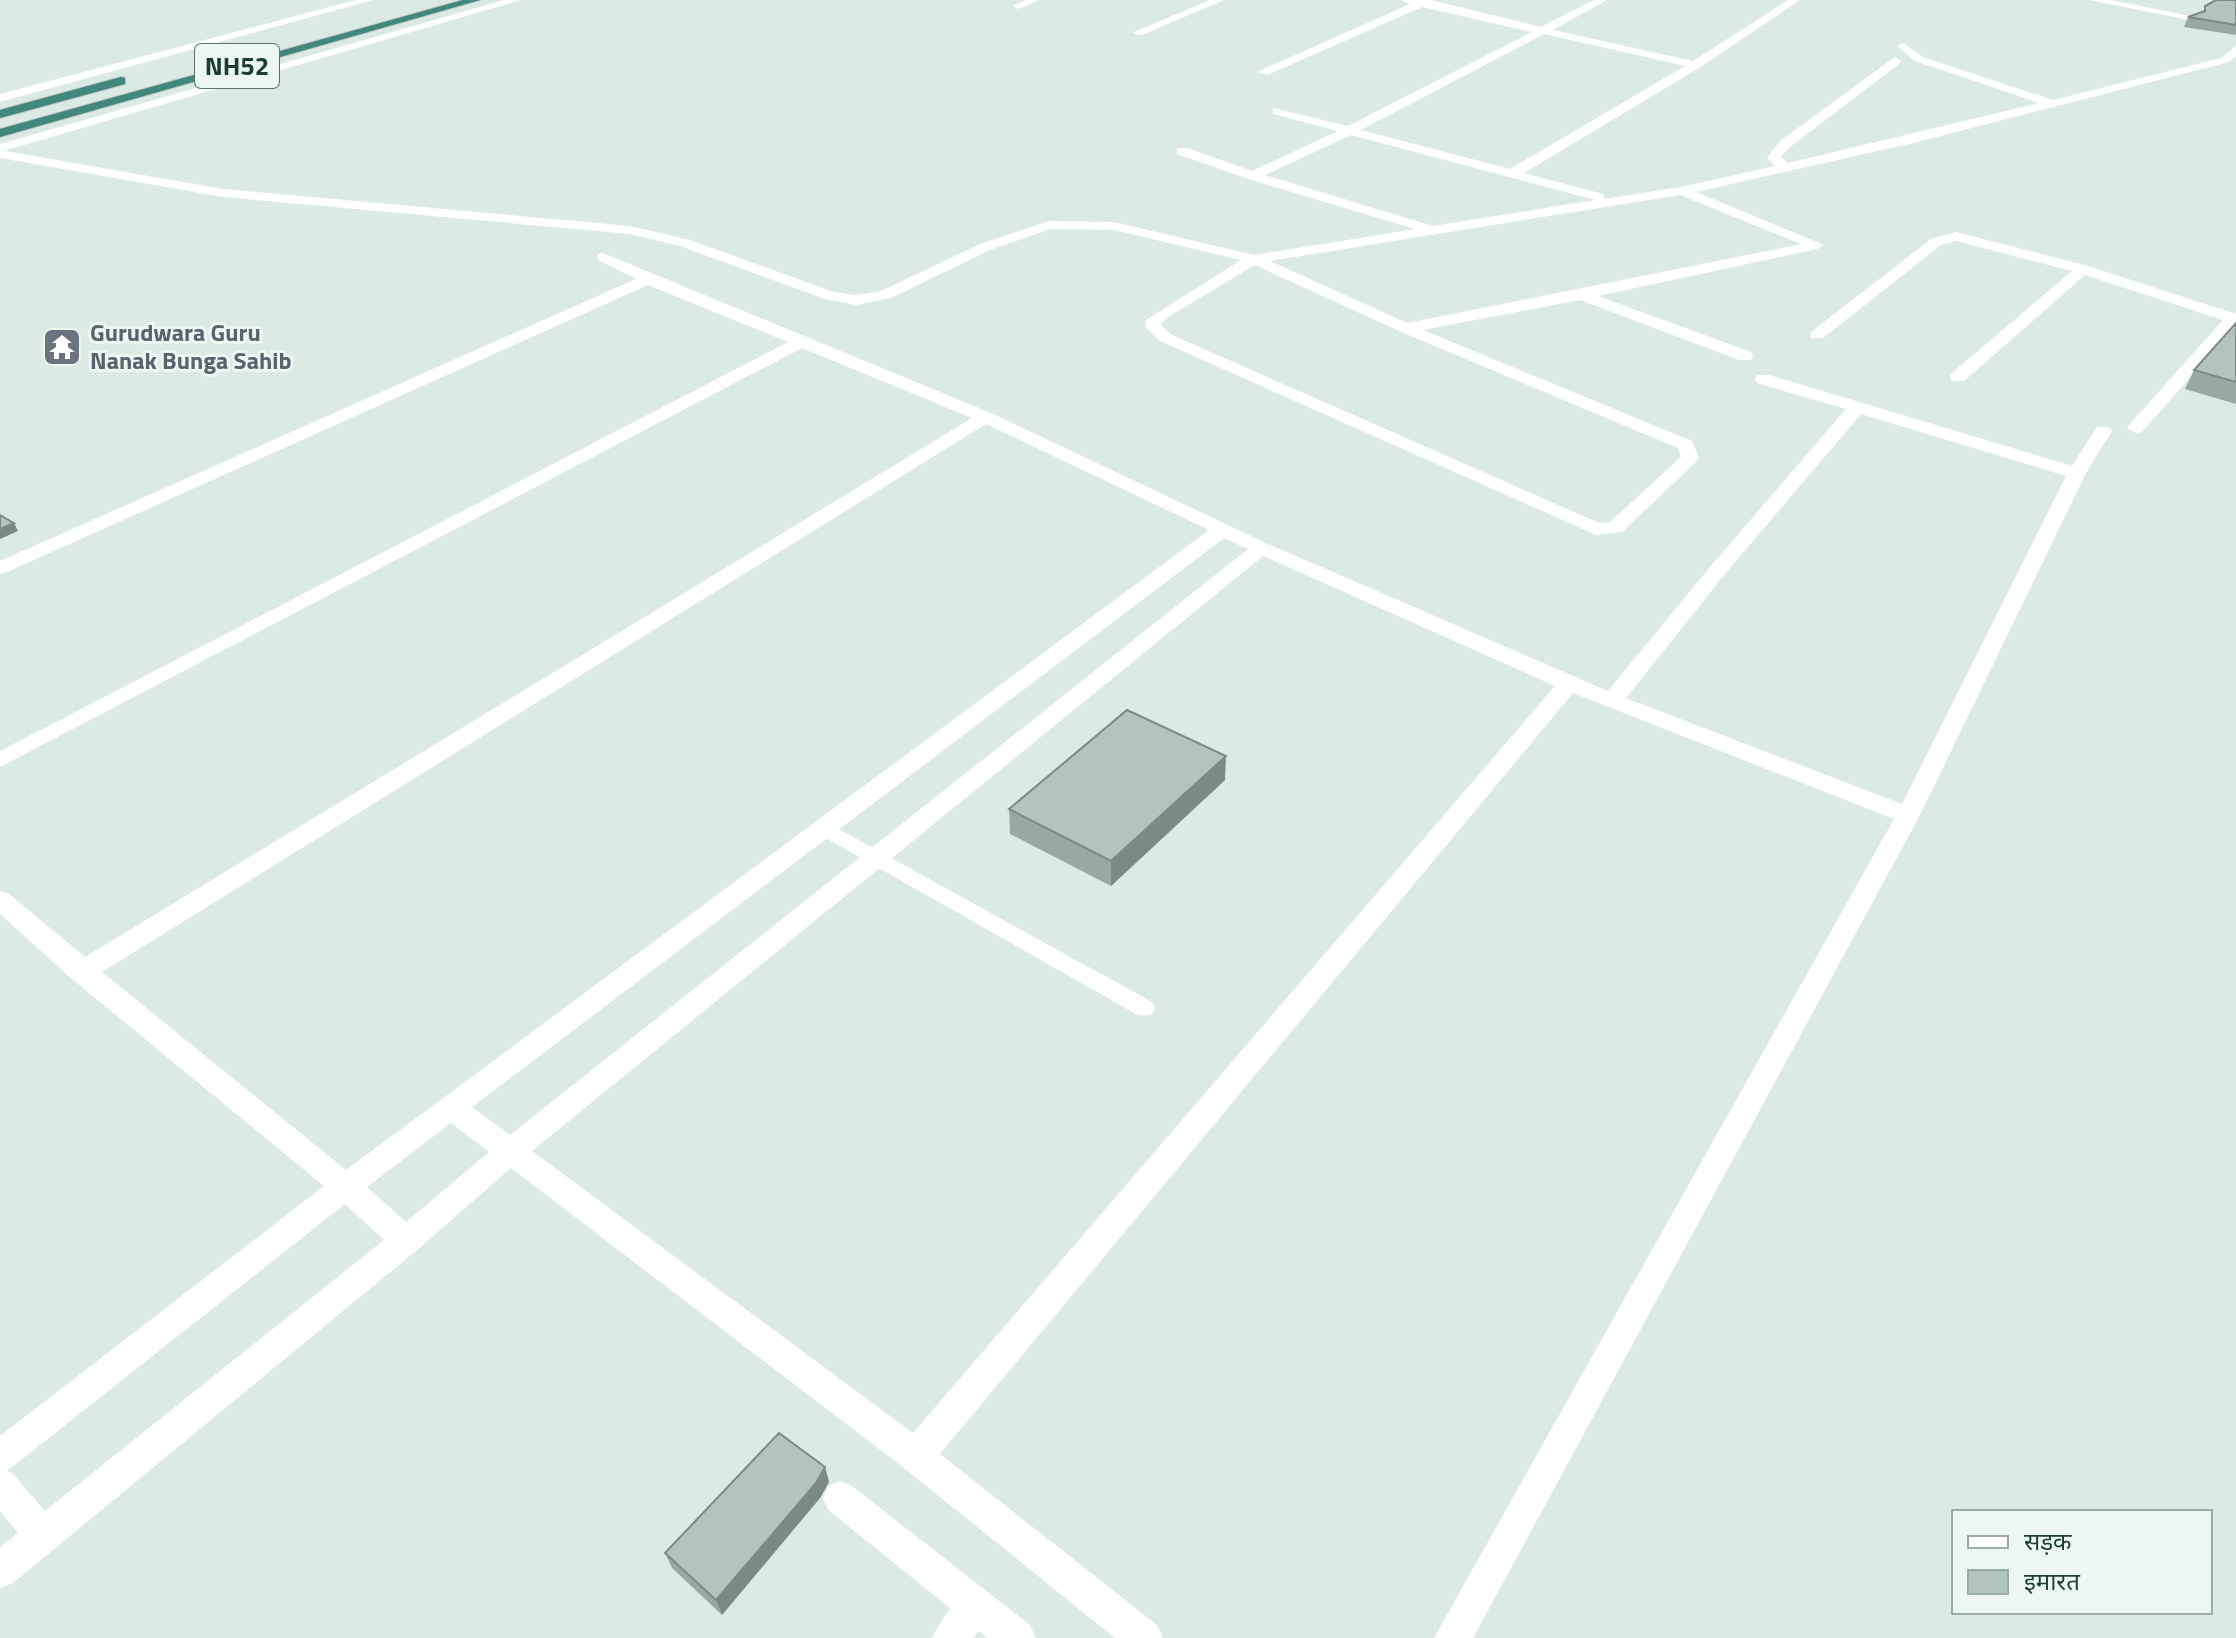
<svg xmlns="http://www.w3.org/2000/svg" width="2236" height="1638" viewBox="0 0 2236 1638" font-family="'Titillium Web','Noto Sans Devanagari',sans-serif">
<rect width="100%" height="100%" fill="#dceae5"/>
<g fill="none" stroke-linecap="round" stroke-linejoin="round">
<!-- trunk casing -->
<g stroke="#bbc4c2" stroke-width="2">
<path id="trunk" d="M463,0H480L0,137V129Z
M121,77L125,78V84L0,118V110Z"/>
</g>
<!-- service -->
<path fill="#fff" fill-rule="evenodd" d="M824,821L1152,1002L1155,1008L1152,1014L1144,1016L1136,1014L817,833L814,828Z"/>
<!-- minor -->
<path fill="#fff" fill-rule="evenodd" d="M1025,0H1040L1018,9L1013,6Z
M1210,0H1224L1142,35L1132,33Z
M1401,0H1431L1541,27L1594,0H1607L1553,30L1693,61L1788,0H1800L1699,68L1524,173L1603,194L1604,199L1681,187L1775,166L1767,158L1780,141L1895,57L1901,61L1899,64L1790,147L1781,157L1788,163L2039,103L1915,61L1897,46L1903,43L1923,57L2053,100L2221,58L2236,46V56L2229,62L1913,143L1696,192L1824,245L1817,249L1598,296L1751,352L1753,356L1751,360H1739L1580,300L1423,330L1692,441L1699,458L1696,462L1622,532L1596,535L1160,341L1145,327L1146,320L1241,260L1114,230L1050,229L990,250L891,298L856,305L825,299L680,246L630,234L223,197L0,158V150L223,189L630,226L690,240L834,292L856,295L881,291L980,244L1049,221L1114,222L1254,255L1415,229L1248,179L1177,154V148H1187L1252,171L1338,131L1273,114V108L1348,126L1532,32L1422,7L1267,75L1257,72L1410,4ZM1544,34L1685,66L1510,169L1361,130ZM1351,135L1595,200L1433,226L1265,175ZM1680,195L1801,244L1407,323L1270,261ZM1255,265L1399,331L1678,448L1681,457L1610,522L1599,523L1172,335L1161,325L1168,317Z
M2089,0H2112L2200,18L2194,21Z
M1956,232L2088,266L2236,314V325L2142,432L2136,433L2127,428L2130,424L2223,320L2085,275L1964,381H1952L1950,377L1952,373L2072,271L1956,241L1941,245L1823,338H1811V332L1931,239Z
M603,253L991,413L1268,544L1608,691L1710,567L1846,409L1757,383L1755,379L1757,375H1769L2072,466L2097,427H2109L2112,431L2086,473L1920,815L1473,1638H1434L1894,819L1573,693L940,1454L1157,1625L1163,1638H1115L904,1468L511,1168L417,1250L13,1583L0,1588V1547L18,1533L0,1511V1436L324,1186L72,979L0,914V891L9,894L85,957L972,418L802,348L0,767V751L788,342L648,285L7,572L0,574V561L636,279L598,260V254ZM1861,414L2066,476L1902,804L1626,698L1724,575ZM986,424L1209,530L346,1170L102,972ZM1224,538L1248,549L510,1135L472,1107ZM1263,556L1555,686L913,1433L532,1151ZM451,1123L489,1152L406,1222L367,1187ZM345,1204L384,1240L45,1511L12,1473L7,1471Z
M840,1481L852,1486L1030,1625L1036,1638H987L979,1631L973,1638H931L950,1608L828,1510L823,1498L828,1486Z"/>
<!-- tertiary -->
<path fill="#fff" fill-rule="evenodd" d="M356,0H373L0,102V94Z
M504,0H521L0,152V144Z"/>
<!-- trunk -->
<use href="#trunk" fill="#41877c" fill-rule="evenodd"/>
</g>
<!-- wall -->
<path fill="#98a9a3" d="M2236,0V35L2184,27L2188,17L2203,12L2205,6Z
M2236,323V404L2185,389L2194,370Z
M1225,780L1111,886L1010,834L1009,809Z
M825,1467L829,1482L820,1498L722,1615L672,1568L665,1553Z"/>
<!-- shaded-wall -->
<path fill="#7c8a85" d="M14,523L18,531L0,539V529Z
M1226,756L1225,780L1111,886V861Z
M825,1467L829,1482L820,1498L722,1615L716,1600Z"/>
<!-- building -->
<path fill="#b1c5be" stroke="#7c8a85" stroke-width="2" d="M2216,0H2236V25L2188,17L2205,11V6Z
M2236,323V382L2194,370Z
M0,515L14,523L0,529Z
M1127,710L1226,756L1111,861L1009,809Z
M779,1433L825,1467L816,1483L716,1600L665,1553Z"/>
<!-- icons -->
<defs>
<g id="temple-square" transform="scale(2)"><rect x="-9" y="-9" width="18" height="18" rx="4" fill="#6b7280" stroke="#ecf7f2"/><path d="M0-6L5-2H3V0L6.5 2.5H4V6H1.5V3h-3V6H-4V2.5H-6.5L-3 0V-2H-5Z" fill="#fff"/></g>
</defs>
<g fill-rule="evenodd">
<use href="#temple-square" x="62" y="347"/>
</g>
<g text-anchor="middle" stroke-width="6" stroke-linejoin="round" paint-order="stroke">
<!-- far-worship labels -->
<g font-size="24" font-weight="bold" fill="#5b616d" stroke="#ecf7f2" text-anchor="start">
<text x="90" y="341">Gurudwara Guru<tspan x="90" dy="28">Nanak Bunga Sahib</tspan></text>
</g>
<!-- shield labels -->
<rect fill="#ecf7f2" stroke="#5b736e" stroke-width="2" x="195" y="44" width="84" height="44" rx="6"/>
<g font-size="26" font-weight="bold" fill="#1d3b35">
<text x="237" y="75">NH52</text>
</g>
</g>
<!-- legend -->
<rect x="1952" y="1510" width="260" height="104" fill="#ecf7f2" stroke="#99aca6" stroke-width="2"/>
<rect x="1968" y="1536" width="40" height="12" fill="#ffffff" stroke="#99aca6" stroke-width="2"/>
<text x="2024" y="1550" font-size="24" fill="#1d3b35">सड़क</text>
<rect x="1968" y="1570" width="40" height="24" fill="#b1c5be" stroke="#99aca6" stroke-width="2"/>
<text x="2024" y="1590" font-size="24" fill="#1d3b35">इमारत</text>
</svg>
